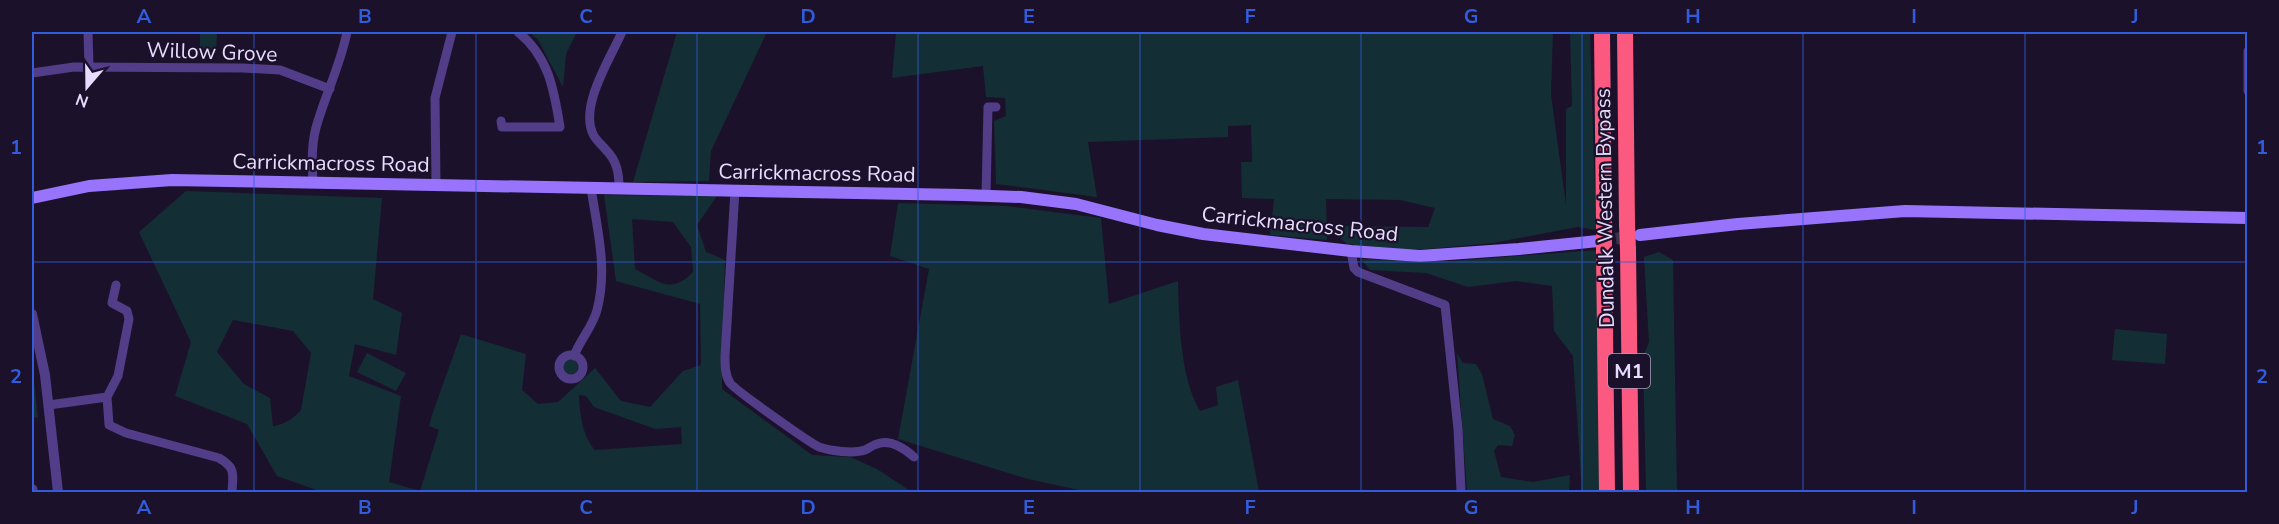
<svg xmlns="http://www.w3.org/2000/svg" width="2279" height="524" viewBox="0 0 2279 524" font-family="'Nunito Sans',sans-serif">
<rect width="100%" height="100%" fill="#1c112b"/>
<!-- green -->
<path fill="#142e35" fill-rule="evenodd" d="M200,32H217L216,53H200Z
M529,32H577L566,54L563,87L538,40Z
M677,32H767L711,151L709,181L633,182Z
M896,32H1553L1551,95L1566,205V109L1572,106L1570,32H1590L1596,230L1577,227L1494,243L1428,249H1395L1347,244L1338,236L1336,226L1428,227L1435,208L1400,200L1326,199L1327,240L1270,235L1274,199L1242,198L1241,162H1252L1251,125L1228,126V137L1088,142L1097,197L996,184L994,121L1006,116L1005,98L986,97L983,66L892,78Z
M186,191L382,198L373,299L402,313L396,355L355,344L349,376L401,396L389,482L420,491L439,430L429,426L432,415L461,334L526,354L522,390L538,404L558,402L595,368L621,401L650,407L683,371L701,365L700,304L616,281L604,195L717,196L697,225L706,252L725,260L722,389L812,455L850,457L877,469L912,492H322L277,476L247,424L175,396L191,342L139,232ZM632,219L673,222L691,247L693,272C671,295 660,282 635,269ZM233,320L293,331L311,353L301,410C294,418 284,425 273,426L270,398L244,384L217,352ZM579,395L586,396L594,407L655,429L681,427L682,444L595,450C582,435 580,415 579,395Z
M898,203L1007,206L1101,218L1109,304L1178,281C1179,320 1180,378 1200,411L1218,405L1216,387L1238,380L1259,492H1088L1028,479L898,439L929,269L890,256Z
M1598,250L1600,492H1582L1573,356L1554,331L1552,286L1516,281L1468,287L1426,273L1370,270L1361,259L1450,261Z
M1659,252L1673,260L1677,492H1646L1643,357L1649,342L1644,257Z
M2115,329L2167,334L2165,364L2112,360Z
M367,353L406,373L396,391L357,372Z
M1457,353L1463,363L1476,364L1482,374L1493,419L1510,426L1515,435L1512,446L1498,445L1494,451L1501,477L1533,482L1570,475L1569,492H1467Z
M562 367a8 8 0 1 1 16 0a8 8 0 1 1-16 0Z
M32,364L38,418L32,417Z"/>
<g fill="none" stroke-linecap="round" stroke-linejoin="round">
<!-- secondary-tunnel -->
<path stroke="#3b2f4b" stroke-width="12" stroke-dasharray="12 6" stroke-linecap="butt" d="M1598,241L1635,236"/>
<!-- minor -->
<path stroke="#523d89" stroke-width="9" d="M88,32L89,67
M2248,51V91
M32,73L74,67L243,68L280,70L330,89
M501,121L502,127H560C554,90 549,57 518,32
M313,183C312,162 311,141 318,121C327,91 341,63 347,32
M436,185L435,98L452,32
M619,188C619,173 617,161 606,150C602,145 597,141 594,136C578,108 610,59 622,32
M735,190L725,356C725,365 725,375 730,383C735,390 810,443 819,447C831,451 853,454 865,450C869,448 873,445 877,444C890,439 905,449 914,457
M986,196L988,107H996
M1351,251L1354,268L1358,272L1445,305L1458,429L1461,491
M559 367a12 12 0 1 1 24 0a12 12 0 1 1-24 0Z
M574,356C580,340 593,326 597,310C608,269 597,228 591,188
M107,397L118,376L129,319L127,311L112,303L116,285
M49,405L107,397L109,425L126,433L219,458C236,468 233,474 232,492
M33,492V489"/>
<!-- tertiary -->
<path stroke="#523d89" stroke-width="10" d="M32,314L45,375L58,492"/>
<!-- secondary -->
<path stroke="#9874fd" stroke-width="12" d="M32,198L89,186L172,180L963,195L1021,197L1076,204L1157,225L1203,234L1351,251L1420,256L1519,249L1598,241
M1640,235L1738,224L1905,211L2248,218"/>
<!-- motorway -->
<path stroke="#fc5980" stroke-width="16" d="M1602,32L1604,227
M1625,32L1627,224
M1628,250L1631,492
M1604,252L1607,492"/>
<!-- motorway-bridge -->
<path stroke="#fc5980" stroke-width="16" d="M1627,224L1628,250
M1604,227V252"/>
</g>
<!-- grid -->
<path fill="none" stroke="#315cdc" stroke-width="1.5" stroke-opacity="0.55" d="M254,32V492M476,32V492M697,32V492M918,32V492M1140,32V492M1361,32V492M1582,32V492M1803,32V492M2025,32V492M32,262H2248"/>
<g text-anchor="middle" stroke-width="4.5" stroke-linejoin="round" paint-order="stroke">
<!-- shield labels -->
<rect fill="#1c112b" stroke="#ab9fbf" stroke-width="1.5" x="1608" y="354" width="42" height="34" rx="4.5"/>
<g font-size="20" font-weight="bold" fill="#e8dcfe">
<text x="1629" y="378">M1</text>
</g>
<!-- street labels -->
<g font-size="21" fill="#e8dcfe" stroke="#1c112b">
<text transform="translate(212 52) rotate(2)" y="7">Willow Grove</text>
<text transform="translate(331 163) rotate(1)" y="7">Carrickmacross Road</text>
<text transform="translate(817 173) rotate(1)" y="7">Carrickmacross Road</text>
<text transform="translate(1605 208) rotate(-91)" y="7">Dundalk Western Bypass</text>
<text transform="translate(1300 224) rotate(6)" y="7">Carrickmacross Road</text>
</g>
</g>
<!-- border -->
<rect width="2279" height="524" fill="none" stroke="#1c112b" stroke-width="66"/>
<!-- north arrow -->
<g transform="translate(87 87) rotate(200)" stroke="#1c112b" stroke-width="4.5" paint-order="stroke">
<path d="M0-4.5L10 22L0 15L-10 22Z" fill="#e8dcfe"/>
<text y="-9" font-size="16" font-weight="bold" text-anchor="middle" fill="#e8dcfe">N</text>
</g>
<rect x="33" y="33" width="2213" height="458" fill="none" stroke="#315cdc" stroke-width="2"/>
<g font-size="20" text-anchor="middle" font-weight="bold" fill="#315cdc">
<text x="144" y="23">A</text>
<text x="365" y="23">B</text>
<text x="586" y="23">C</text>
<text x="808" y="23">D</text>
<text x="1029" y="23">E</text>
<text x="1250" y="23">F</text>
<text x="1471" y="23">G</text>
<text x="1693" y="23">H</text>
<text x="1914" y="23">I</text>
<text x="2135" y="23">J</text>
<text x="16" y="154">1</text>
<text x="2262" y="154">1</text>
<text x="16" y="383">2</text>
<text x="2262" y="383">2</text>
<text x="144" y="514">A</text>
<text x="365" y="514">B</text>
<text x="586" y="514">C</text>
<text x="808" y="514">D</text>
<text x="1029" y="514">E</text>
<text x="1250" y="514">F</text>
<text x="1471" y="514">G</text>
<text x="1693" y="514">H</text>
<text x="1914" y="514">I</text>
<text x="2135" y="514">J</text>
</g>
</svg>
